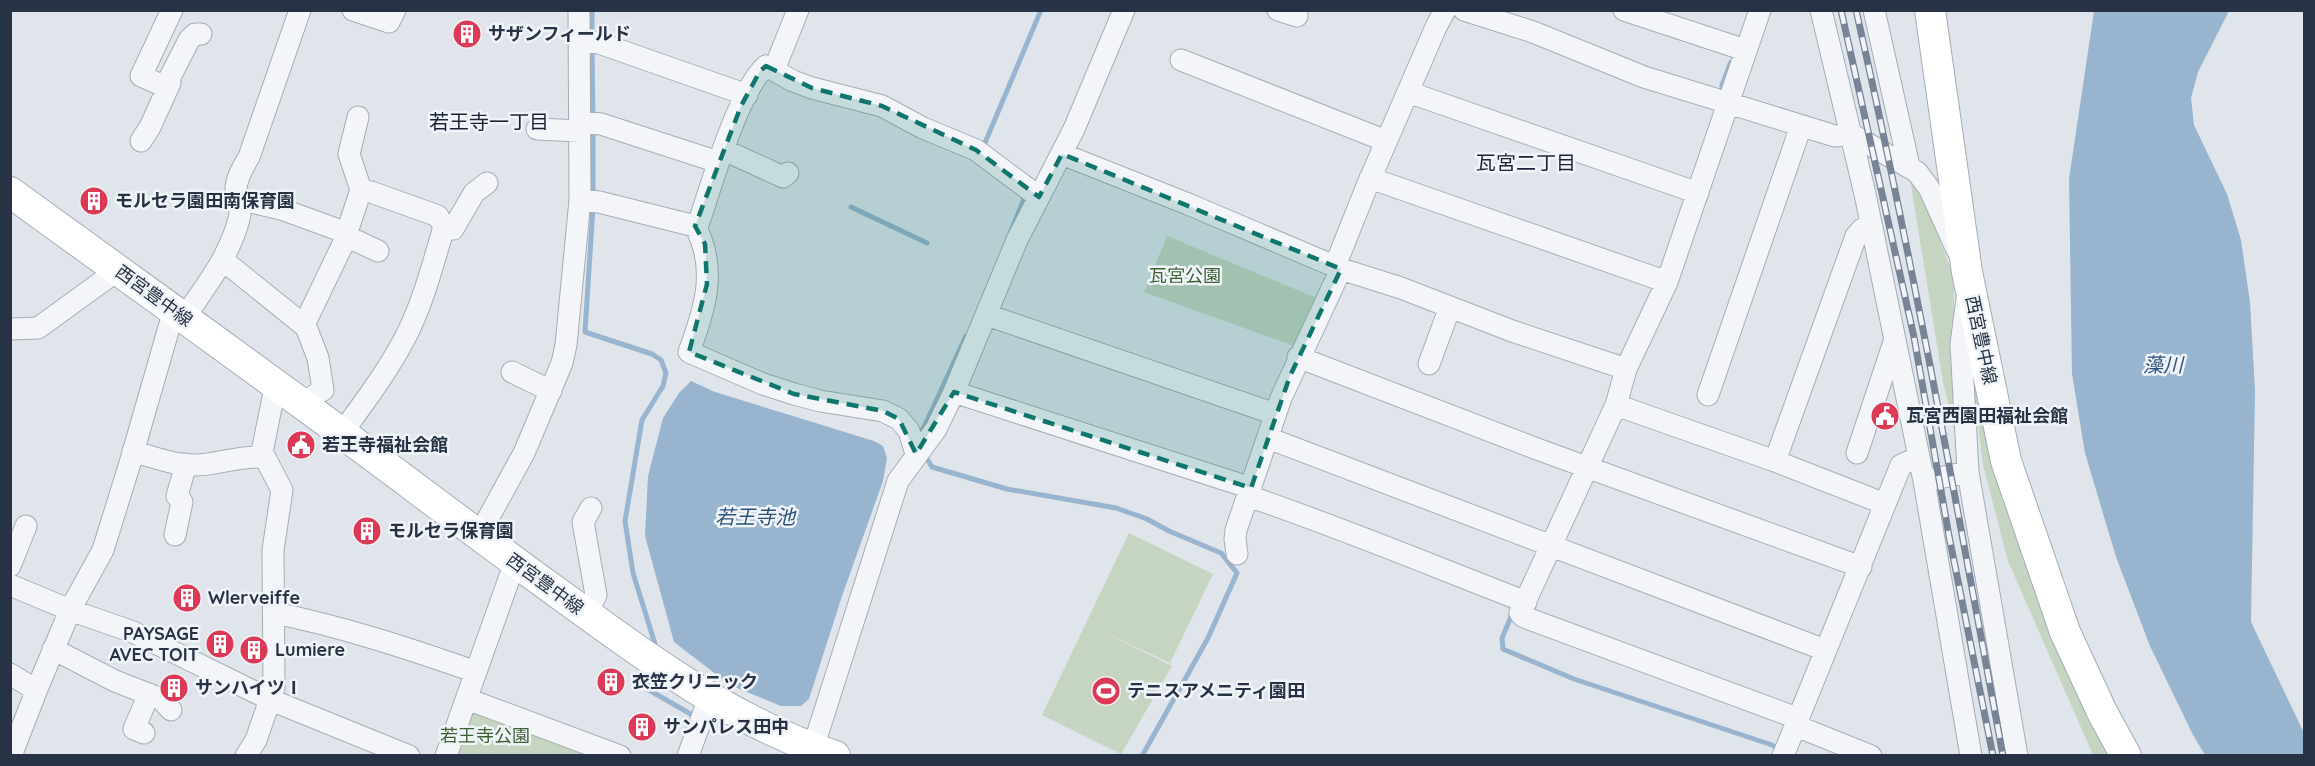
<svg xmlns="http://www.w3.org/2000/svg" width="2315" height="766" viewBox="0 0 2315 766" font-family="Quicksand,'Noto Sans JP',sans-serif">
<rect width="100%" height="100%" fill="#e0e5eb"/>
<!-- green -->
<path fill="#c6d5c1" d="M1909,173L1917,181L1954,277V345L1961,459L1943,382Z
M1167,236L1319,299L1297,347L1144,292Z
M1970,363L2117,755H2093L2008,561L1983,465Z
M1129,533L1213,574L1170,663L1103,632L1172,666L1121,754L1042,715Z
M477,712L595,756H457L472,714Z"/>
<!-- water -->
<path fill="#98b4ce" d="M2094,11H2229L2198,72L2191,98L2194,125L2227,194L2241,240L2250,302L2255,391L2251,622L2304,733V755H2205L2193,735L2150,646L2116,557L2085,453L2072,374L2069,179Z
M691,381L715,392L874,441L883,446L887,458L883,481L842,596L809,699L801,706H781L730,685L674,642L645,536L648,476L663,418L679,393Z"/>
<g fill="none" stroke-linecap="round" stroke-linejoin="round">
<!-- stream -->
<path stroke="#98b4ce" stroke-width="5" d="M592,10V39
M592,48L593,120
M1722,93V85L1731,62
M593,129V198
M982,150L1041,10
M593,207L585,332L652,354L661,360L666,373L663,386L642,420L625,521L633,573L655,644L654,650
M851,207L927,243
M1011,231L1024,199L1021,192
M919,435L926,423L966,336
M924,454L932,467L1007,489L1116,508L1147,519L1169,531L1221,553L1237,573L1208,638L1142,756
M1513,612L1502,638L1503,649L1574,679L1772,745L1781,751
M650,671L647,689L696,717"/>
<!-- minor casing -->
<g stroke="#a5acb6" stroke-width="23">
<path id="minor" d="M353,10L389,22L395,10
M1278,10L1297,16
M1464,10L1533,32L1644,77L1835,136L1851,134L1917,172L1929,188L1957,250
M1624,10L1745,50
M1760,10L1667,282L1626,369L1616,405L1520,613L1524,617L1797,718
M1821,10L1865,194L1924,481L1971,756
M1874,10L1909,166
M579,41L599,43L747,95
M1181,60L1386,141
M774,70L798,10
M168,88L141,76L172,10
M1408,92L1698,193
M580,122L601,124L718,162
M537,129L580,131
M141,141L150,127L170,83L169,79L189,40L195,34H201
M724,150L783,177L788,173
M1062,154L1188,204L1341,269L1401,288L1512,331L1626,369
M1370,178L1667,282
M238,199L281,209L347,233
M580,200L599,202L695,226L699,222C711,186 739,89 766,66L793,81L812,88L882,106L923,128L976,150L1039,197
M695,226C718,269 705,309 689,352L763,384L794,394L820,401L883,411L899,419L909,431L916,454
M444,227L453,229L474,193L487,183
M346,236L378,251
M224,261L306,327L318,358L323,390L302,403
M1335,266L1367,186L1436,27L1445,10
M1967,299L1961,344L1968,472L2017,756
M987,315L1275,414
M184,318C206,286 229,257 239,219C242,209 238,202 236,192C235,180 243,167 249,157L300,10
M304,325L343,244L361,190L349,154L358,117
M10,329L38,328L118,270
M1298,357L1537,449L1861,567
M1429,364L1450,307
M512,372L551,391
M954,392L1251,488
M1708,395L1801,126
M1616,405L1775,461L1885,504
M342,433C365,401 388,371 406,336C423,303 433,264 444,227L438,216L371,192L361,190
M1268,438L1825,650
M133,451C158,459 182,468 208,464C228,461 244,456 265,457
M1857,453L1894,342
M1775,461L1856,236L1862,229L1872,227
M1924,481L1968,472
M1248,496C1342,528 1433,566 1526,602
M175,535L182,502L177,496L186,464
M479,535L524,453L562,363L566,345L580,200L579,10
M1237,554L1235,539L1236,530L1281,398L1341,269
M10,566L26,526
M10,585L70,610L133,632L271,700L409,756
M275,613C344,627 410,649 476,672
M586,614L596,595L583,522L591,508
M53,649L115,681L161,699L171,710
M10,674L36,690
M467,699L620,756
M1794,725L1871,756
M144,733L134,729L149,694
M813,748L898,481L936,429L954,392L1017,240L1074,129L1124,10
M11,756L37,689L71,608L103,550L130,463L174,310
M246,756L256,740L274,688L273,550L282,490L262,452L276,383
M446,756L515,562
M688,756L709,698
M1783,756L1901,465L1919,457"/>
</g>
<!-- secondary casing -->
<g stroke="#a5acb6" stroke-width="32">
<path id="secondary" d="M1930,10L1967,272L2006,461L2065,632L2102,712L2126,756
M10,192C146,291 283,388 417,489C473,531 530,573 587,614C665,671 743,725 835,756"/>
</g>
<!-- minor -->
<use href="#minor" stroke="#f4f5f8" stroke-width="21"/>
<!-- secondary -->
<use href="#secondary" stroke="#fff" stroke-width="30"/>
<!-- rail casing -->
<g stroke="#788496" stroke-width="7">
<path id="rail" d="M1841,10L1914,337L1949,536L1993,756
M1856,10C1912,257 1957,507 2003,756"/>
</g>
<!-- rail -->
<use href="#rail" stroke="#f0f4f8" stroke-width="4.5" stroke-dasharray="14" stroke-linecap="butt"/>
</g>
<!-- marked area -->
<path fill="#0f766e" fill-opacity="0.2" stroke="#0f766e" stroke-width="4.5" stroke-dasharray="12 8" stroke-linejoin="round" d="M766,66L812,88L882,106L976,150L1039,197L1062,154L1341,269L1290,376L1251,488L954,392L916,454L899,419L883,411L794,394L689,352L707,284L705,244L695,226L741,106L760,71Z"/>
<!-- icons -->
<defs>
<g id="building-disc" transform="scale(1.5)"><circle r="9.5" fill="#dc3956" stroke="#f0f4f8"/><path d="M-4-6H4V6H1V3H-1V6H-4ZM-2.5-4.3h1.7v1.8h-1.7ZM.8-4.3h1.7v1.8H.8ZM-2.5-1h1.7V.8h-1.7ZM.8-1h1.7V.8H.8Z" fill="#fff"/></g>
<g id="civic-disc" transform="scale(1.5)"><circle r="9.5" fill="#dc3956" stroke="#f0f4f8"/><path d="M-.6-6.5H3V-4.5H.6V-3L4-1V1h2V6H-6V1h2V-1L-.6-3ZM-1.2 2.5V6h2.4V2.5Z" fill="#fff"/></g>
<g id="stadium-disc" transform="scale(1.5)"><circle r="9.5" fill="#dc3956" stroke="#f0f4f8"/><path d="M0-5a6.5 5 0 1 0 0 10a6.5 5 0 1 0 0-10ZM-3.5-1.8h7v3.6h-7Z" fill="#fff"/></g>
</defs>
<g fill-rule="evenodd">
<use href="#building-disc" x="467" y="34"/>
<use href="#building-disc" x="94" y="201"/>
<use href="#civic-disc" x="1885" y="416"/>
<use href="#civic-disc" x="301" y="445"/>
<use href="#building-disc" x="367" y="531"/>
<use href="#building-disc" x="187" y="598"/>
<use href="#building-disc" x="220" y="644"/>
<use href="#building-disc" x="254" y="650"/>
<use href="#building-disc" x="611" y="682"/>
<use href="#building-disc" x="174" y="688"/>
<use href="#stadium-disc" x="1106" y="691"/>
<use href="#building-disc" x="642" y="727"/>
</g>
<g text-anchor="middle" stroke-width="5" stroke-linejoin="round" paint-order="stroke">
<!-- poi labels -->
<g font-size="18" font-weight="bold" fill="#273244" stroke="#f0f4f8" text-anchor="start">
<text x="488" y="40">サザンフィールド</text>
<text x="115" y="207">モルセラ園田南保育園</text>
<text x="1906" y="422">瓦宮西園田福祉会館</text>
<text x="322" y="451">若王寺福祉会館</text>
<text x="388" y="537">モルセラ保育園</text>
<text x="208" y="604">Wlerveiffe</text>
<text x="199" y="640" text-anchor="end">PAYSAGE<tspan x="199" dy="21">AVEC TOIT</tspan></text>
<text x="275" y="656">Lumiere</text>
<text x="632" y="688">衣笠クリニック</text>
<text x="195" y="694">サンハイツⅠ</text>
<text x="1127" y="697">テニスアメニティ園田</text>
<text x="663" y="733">サンパレス田中</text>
</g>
<!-- park labels -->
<g font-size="18" fill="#3d6133" stroke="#f0f4f8">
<text x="1185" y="282">瓦宮公園</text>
<text x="485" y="742">若王寺公園</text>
</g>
<!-- street labels -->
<g font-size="18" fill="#273244" stroke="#f0f4f8">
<text transform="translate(154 296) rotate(36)" y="6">西宮豊中線</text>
<text transform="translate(1981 340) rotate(78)" y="6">西宮豊中線</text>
<text transform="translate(545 584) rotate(36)" y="6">西宮豊中線</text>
</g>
<!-- neighbourhood labels -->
<g font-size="20" fill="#192335" stroke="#f0f4f8">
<text x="489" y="129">若王寺一丁目</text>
<text x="1526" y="170">瓦宮二丁目</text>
</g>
<!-- water labels -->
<g font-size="20" font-style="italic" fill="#2d527c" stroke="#f0f4f8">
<text x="2163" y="372">藻川</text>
<text x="755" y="524">若王寺池</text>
</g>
</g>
<!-- border -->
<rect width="2315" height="766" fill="none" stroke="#273244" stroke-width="24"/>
</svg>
